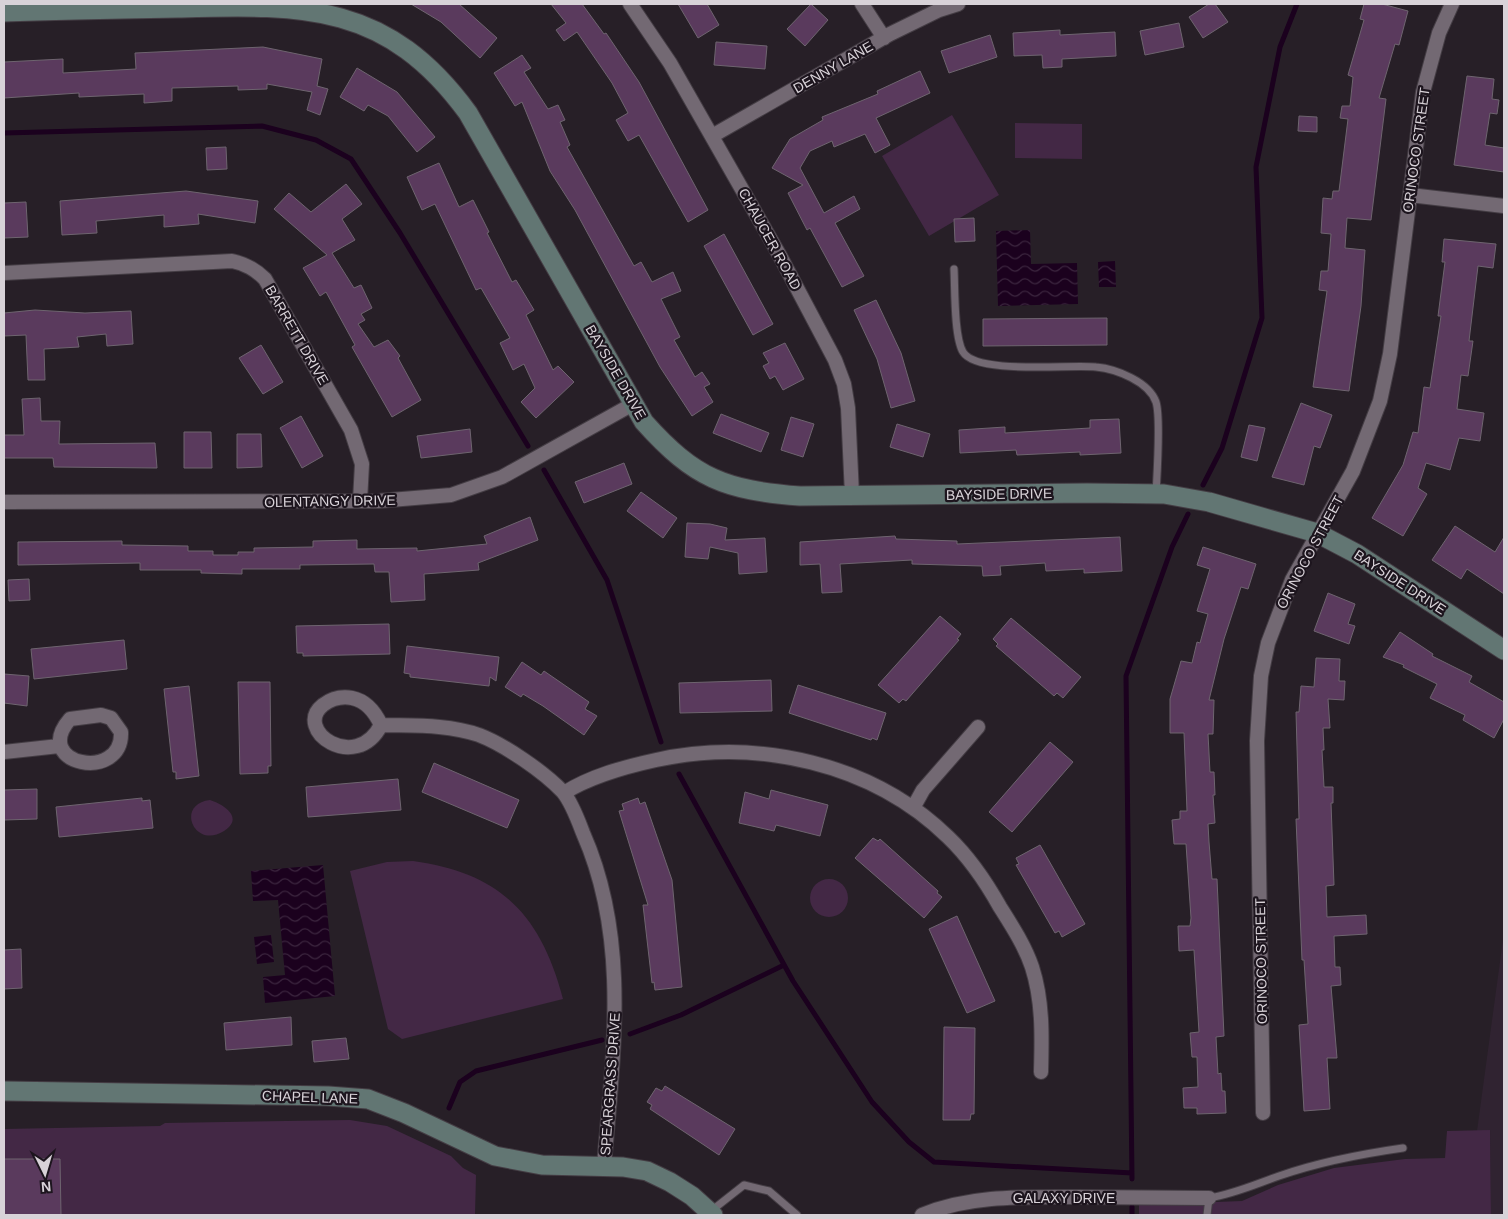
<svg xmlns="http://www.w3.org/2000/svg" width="1508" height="1219" viewBox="0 0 1508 1219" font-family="Helvetica,sans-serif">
<defs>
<pattern id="water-waves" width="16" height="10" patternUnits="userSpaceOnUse" patternTransform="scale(1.25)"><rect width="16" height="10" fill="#1b011e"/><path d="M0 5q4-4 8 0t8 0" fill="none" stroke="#3b253e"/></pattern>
</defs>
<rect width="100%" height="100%" fill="#271f27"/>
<!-- built -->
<path fill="#302331" d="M1504,932V1215H1491L1490,1131H1477Z"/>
<!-- park -->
<path fill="#432845" d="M952,115L999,195L929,236L882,156Z
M1015,123L1082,124V159L1015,158Z
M210,800C225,805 244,818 224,831C194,850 175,804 210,800Z
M413,861C501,873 541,915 563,999L402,1039L388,1029L350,871L387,862Z
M810 898a19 19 0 1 1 38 0a19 19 0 1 1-38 0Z
M350,1120L387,1126L451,1156L463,1168L476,1175L475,1215H4V1129L160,1126L165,1123Z
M1490,1130L1491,1215H1139V1205L1242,1201L1278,1185L1334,1168L1405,1159L1445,1158L1447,1131Z"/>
<!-- water -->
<path fill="url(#water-waves)" d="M1030,230L1031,264L1077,263L1078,304L998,306L996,231Z
M1115,261L1116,287H1099L1098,262Z
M323,865L335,996L265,1003L263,977L285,975L278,900L253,901L251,871Z
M271,935L274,962L257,964L254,937Z"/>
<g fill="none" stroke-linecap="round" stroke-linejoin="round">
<!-- stream -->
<path stroke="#1b011e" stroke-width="5" d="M4,133L262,126L316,140L351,159L400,233L528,446
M544,470L607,580L661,742
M1203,485L1222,448L1262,318L1256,167L1280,47L1297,4
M679,774L793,981L872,1102L909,1142L934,1162L1132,1173
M630,1034L681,1015L784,965
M449,1108L460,1082L476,1071L602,1040
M1132,1179L1126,676L1172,547L1188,514
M1132,1207V1215"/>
</g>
<!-- building -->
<path fill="#5a3a5d" stroke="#6e646f" d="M411,4H459L497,38L480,58L441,22Z
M551,4H582L604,34L606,33L639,82L708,210L688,222L639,135L628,141L616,120L628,113L612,83L577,32L564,41L556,30L566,23Z
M678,4H707L719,25L698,38Z
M811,4L828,20L805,46L787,29Z
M1209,4H1215L1228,22L1203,38L1189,17Z
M1364,4H1382L1408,11L1399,45L1395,44L1379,98L1386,99L1371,220L1347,218L1345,248L1365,250L1361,306L1349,391L1313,387L1327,291L1319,290L1321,271H1328L1331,234L1321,233L1323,198L1332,199L1333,191H1339L1348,119L1340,118L1342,106H1350L1353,77L1348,75L1364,20L1360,19Z
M1179,23L1184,47L1145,55L1140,31Z
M1060,30V35L1115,32L1116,56L1062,59V67L1043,68L1042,55L1014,56L1013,33Z
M990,35L997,57L949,73L941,51Z
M716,42L767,46L765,69L714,65Z
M263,47L322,59L317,86L328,89L320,115L307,110L312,92L267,84V89L238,90V86L172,88V101L144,103V94L79,97V93L4,98V62L63,59V73L136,69L135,53Z
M522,55L531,68L524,72L548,109L558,105L565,120L560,122L570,145L567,147L634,266L641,262L652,282L673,272L681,291L661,299L680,337L674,340L695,377L702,372L710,384L704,387L713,402L692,416L660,367L575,210L550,171L522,102L515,106L494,73Z
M357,68L397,92L435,137L417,152L388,116L368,105L364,111L340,97Z
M920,71L930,93L876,118L890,145L875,153L865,134L834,147L832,141L810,151L800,168L824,213L854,196L860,209L835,223L864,276L842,287L810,228L807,230L788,193L803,185L772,168L790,139L823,120L822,117L878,94L877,91Z
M1467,76L1494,79L1492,99L1499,100L1497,114L1490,113L1485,145L1504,148V172L1454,165Z
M1299,116L1317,117V132L1298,131Z
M226,147L227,169L207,170L206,148Z
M439,163L459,207L473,200L489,232L487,233L512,282L516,280L534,310L526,315L553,370L558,366L574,382L536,418L521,402L535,388L524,364L513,370L500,343L510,338L481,288L476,290L435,204L422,210L407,177Z
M346,184L362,204L342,219L355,240L332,253L354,288L361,285L372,308L361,314L365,320L358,324L374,347L388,340L400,356L398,358L421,400L392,417L352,347L355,345L326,292L320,296L303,268L327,255L274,209L289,193L311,212Z
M186,191L258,201L255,223L198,214L199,224L164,227V215L96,221L97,233L62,235L60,201Z
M26,202L28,237L4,238V203Z
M974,218L975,241L955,242L954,219Z
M724,234L773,324L753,335L704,246Z
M1444,239L1496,244L1493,268L1478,266L1469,341H1473L1468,376L1461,375L1457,409L1484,413L1480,441L1459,438L1450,470L1426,463L1418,488L1427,494L1403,536L1372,518L1403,465L1413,432L1418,433L1424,387L1430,388L1441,316H1438L1445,262H1442Z
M876,300L901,353L915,401L891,408L877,359L854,310Z
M35,310L85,313L131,311L133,344L107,346L106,334L77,337L79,347L44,349L45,380H28L26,335L4,336V313Z
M1107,318V345L983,346V319Z
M785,343L804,379L783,390L775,376L770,379L763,366L769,363L763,353Z
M261,345L283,382L263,394L239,358Z
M40,398L41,421H60L59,444L155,443L157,468L54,467L53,458H4V435H24L22,399Z
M1301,403L1332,415L1320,448L1314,446L1304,485L1272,477Z
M721,414L769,433L761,452L713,433Z
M301,416L323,456L302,468L280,428Z
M791,417L814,424L803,457L781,450Z
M1119,419L1121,453L1080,455V452L1017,455L1016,450L960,453L959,430L1005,427V433L1090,428V420Z
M897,424L930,434L923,457L890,447Z
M1249,425L1265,428L1257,461L1241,457Z
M470,429L472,452L421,458L417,436Z
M184,432H211L212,468H184Z
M237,434H261L262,467L237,468Z
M624,463L632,484L584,503L575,482Z
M641,492L677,518L663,538L627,511Z
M530,517L538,540L478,563L479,570L424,574L425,600L391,602L389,572H375L374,564L300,565V569H242V574L201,573V570H140V563L18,565V542L122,541V545L188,546V551H213V555H238V552H254V548L313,547V541L357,540V549L417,548V551L487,544L484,536Z
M687,523L710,524L727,528L725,540L765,538L767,572L739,574L738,553L710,547L708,559L685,557Z
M1455,526L1495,552L1504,537V594L1467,569L1461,579L1432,560Z
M895,536L896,539L957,541V544L1120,537L1122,571L1084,573V569L1046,571L1045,563L1000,566L1001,575L983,576L982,566L912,564V560L840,564L842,592L822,593L820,564L800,565V542Z
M1203,547L1256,564L1248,589L1241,587L1224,639L1209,700H1214L1213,734H1208L1210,772H1214L1215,795H1213L1215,823L1208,824L1209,842L1212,879H1217L1224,1036L1216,1037L1218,1074L1221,1073L1222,1091H1225L1226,1113L1197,1114V1108H1184L1183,1088L1198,1087L1197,1057H1192L1190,1033L1199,1032L1194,950L1179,951L1178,926H1190L1191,918L1186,844H1174L1172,820L1180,819V811H1187L1184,733H1170V699L1181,661L1192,663L1197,642L1200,643L1208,614L1197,611L1210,569L1197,565Z
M29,579L30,600L9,601L8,580Z
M1328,593L1355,604L1348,624L1355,626L1349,644L1314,631Z
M940,616L961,634L957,639L959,640L906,701L903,699L899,703L878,685Z
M1011,618L1081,677L1063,698L1057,693L1054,696L996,646L998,644L993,639Z
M389,624L390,654L303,656V653H297L296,626Z
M1400,632L1433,654L1432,656L1472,676L1469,682L1504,702V719L1494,738L1463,720L1465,715L1430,698L1437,684L1403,667L1404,665L1383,657Z
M124,640L127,669L34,679L31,649Z
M407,646L499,657L496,681L490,677L489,686L410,677V674L404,673Z
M1316,658L1340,659L1339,681H1345L1344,700L1328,699L1330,728H1323L1324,750H1322L1324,787H1333V803H1331L1334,885L1326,886L1327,917L1366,915L1367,934L1334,936L1335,967H1340L1341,985L1331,986L1337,1058H1327L1330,1109L1304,1111L1299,1025L1308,1024L1304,960H1302L1296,819H1299L1296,712H1299L1301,686L1314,687Z
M522,662L541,675L544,671L589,702L585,709L597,716L584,735L543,706L523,694L521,697L505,687Z
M4,674L29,676L27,706L4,703Z
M771,680L772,711L680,713L679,683Z
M238,682H270L271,766H268V773L240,774Z
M798,685L886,713L877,740L872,738L871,740L789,713Z
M189,686L199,776L176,779V772H173L164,689Z
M1050,742L1073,762L1012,832L989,812Z
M434,763L519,800L507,828L422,792Z
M398,779L401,810L308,817L306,787Z
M37,789V819L4,820V790Z
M771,790L828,805L820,836L776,825L774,831L739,823L745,792L769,799Z
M142,798V801L150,800L153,828L59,837L56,807Z
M638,798L640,804L645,802L672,880L682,987L655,990L654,982L652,983L643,905H648L619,811L624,810L622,804Z
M873,838L878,841L880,839L938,891L937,893L942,897L924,918L855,858Z
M1040,845L1085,924L1062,937L1059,931L1055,933L1016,865L1019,864L1016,858Z
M957,916L995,1001L967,1013L929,929Z
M21,949L22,988L4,989V950Z
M291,1017L292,1045L226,1050L224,1023Z
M944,1027L975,1028L974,1114H971L970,1120H943Z
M346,1038L349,1059L314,1062L312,1041Z
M665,1086L735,1129L719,1155L650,1109L652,1105L647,1102L656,1088L662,1091Z
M4,1159H60L61,1215H4Z"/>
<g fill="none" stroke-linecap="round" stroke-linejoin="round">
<!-- lane casing -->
<g stroke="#443d44" stroke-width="9">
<path id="lane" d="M954,269C955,288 954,337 963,352C977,375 1071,364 1096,367C1117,369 1149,382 1156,402C1161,418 1157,474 1156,494
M711,1211L744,1185L769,1191L797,1215
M1207,1215L1209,1198C1234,1194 1256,1184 1279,1176C1319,1162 1361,1154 1403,1148"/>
</g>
<!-- street casing -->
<g stroke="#443d44" stroke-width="16">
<path id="street" d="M630,4L670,63L780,256L835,360L844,384L848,408L852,495
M862,4L884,38
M712,136L890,34L939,10L958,4
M1410,195L1504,206
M4,273L232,261C246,264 255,269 265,279L351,430L362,464L360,501
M4,502L378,501L451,495L502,477L633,404
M101,715L111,718L121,732C123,783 30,765 70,719Z
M381,725C356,774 292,730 323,705C331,699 341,696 352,698C367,701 375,712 381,725C413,726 447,724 479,735C505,745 544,772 563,792C572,803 578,820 583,833C630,939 613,1055 604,1166
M4,752L59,746
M564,793C591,776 624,767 656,760C758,738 872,763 948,837C969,857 986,882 1000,907C1012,926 1025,946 1032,967C1043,1001 1042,1037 1041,1072
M913,808L923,790L978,727
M1263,1113L1257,741L1261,676L1268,643L1292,580L1353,471L1380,401L1390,354L1423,92L1439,33L1452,4
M922,1215C970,1195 1024,1197 1076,1197C1120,1197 1165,1198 1209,1198"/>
</g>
<!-- secondary casing -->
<g stroke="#443d44" stroke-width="21">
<path id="secondary" d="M4,12C62,10 120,9 178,8C304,5 387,2 468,113L644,422C695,479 725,490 800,496L1087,493L1164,494L1209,502L1317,533L1357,554L1504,650
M4,1091L328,1096L368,1099L404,1113L495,1156L542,1165L623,1167L647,1171L670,1182L692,1196L713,1215"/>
</g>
<!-- lane -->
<use href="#lane" stroke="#736973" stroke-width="7"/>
<!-- street -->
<use href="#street" stroke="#736973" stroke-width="14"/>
<!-- secondary -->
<use href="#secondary" stroke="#627673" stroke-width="19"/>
</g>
<g text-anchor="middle" stroke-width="4.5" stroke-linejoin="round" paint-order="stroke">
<!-- street labels -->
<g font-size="14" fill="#d8d2d8" stroke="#1d151e">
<text transform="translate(833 67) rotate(-30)" y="5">DENNY LANE</text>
<text transform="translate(1416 150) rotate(-82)" y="5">ORINOCO STREET</text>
<text transform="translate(770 239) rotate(61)" y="5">CHAUCER ROAD</text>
<text transform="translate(297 335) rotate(60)" y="5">BARRETT DRIVE</text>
<text transform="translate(616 372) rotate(60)" y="5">BAYSIDE DRIVE</text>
<text transform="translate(999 494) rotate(-1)" y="5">BAYSIDE DRIVE</text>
<text transform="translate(330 501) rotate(-1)" y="5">OLENTANGY DRIVE</text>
<text transform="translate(1310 552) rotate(-62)" y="5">ORINOCO STREET</text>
<text transform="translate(1400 582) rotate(33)" y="5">BAYSIDE DRIVE</text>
<text transform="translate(1261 961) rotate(-91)" y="5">ORINOCO STREET</text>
<text transform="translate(610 1084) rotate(-86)" y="5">SPEARGRASS DRIVE</text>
<text transform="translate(310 1097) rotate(2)" y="5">CHAPEL LANE</text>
<text x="1064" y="1203">GALAXY DRIVE</text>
</g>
</g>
<!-- border -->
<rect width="1508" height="1219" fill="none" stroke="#d8d2d8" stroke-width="10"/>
<!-- north arrow -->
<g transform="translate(45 1174) rotate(175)" stroke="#1d151e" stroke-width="4" paint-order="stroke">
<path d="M0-4L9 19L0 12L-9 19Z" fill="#d8d2d8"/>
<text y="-8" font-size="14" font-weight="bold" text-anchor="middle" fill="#d8d2d8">N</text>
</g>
</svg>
